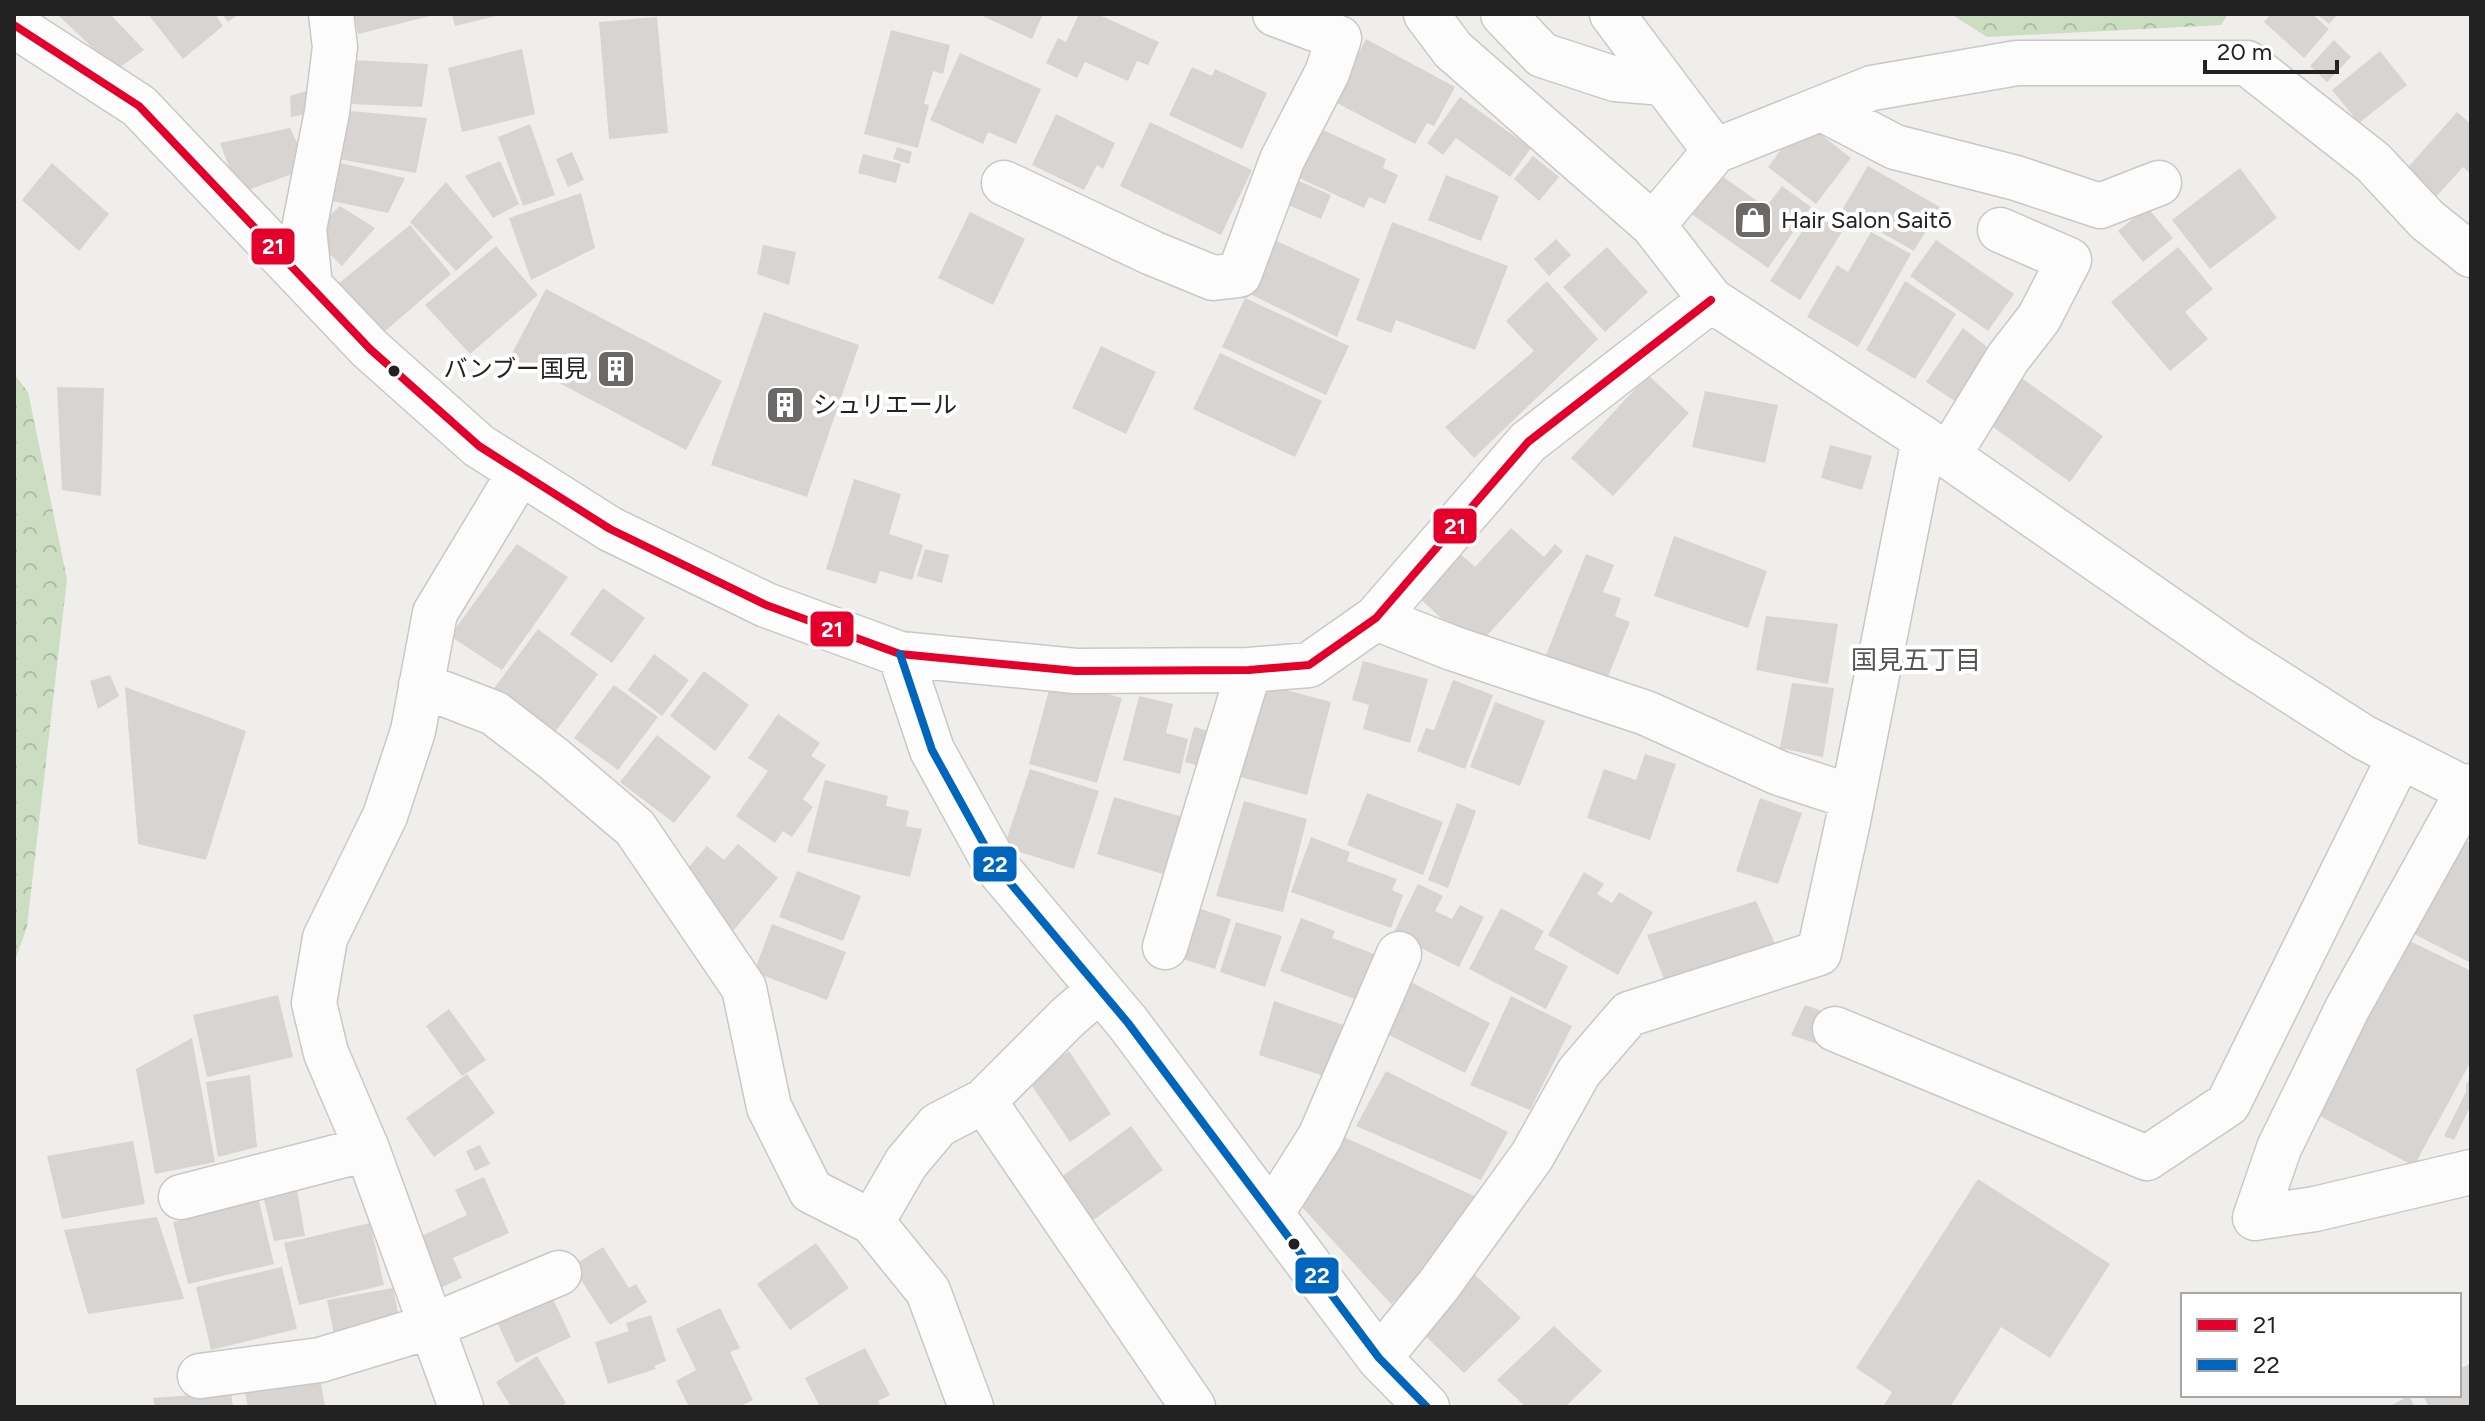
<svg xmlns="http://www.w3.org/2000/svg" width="2485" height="1421" viewBox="0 0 2485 1421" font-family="Figtree,'Noto Sans JP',sans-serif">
<defs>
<pattern id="forest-crowns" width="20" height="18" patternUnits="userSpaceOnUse" patternTransform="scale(2)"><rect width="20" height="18" fill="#cbdec1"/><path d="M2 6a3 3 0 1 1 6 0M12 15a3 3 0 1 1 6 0" fill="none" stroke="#aebea6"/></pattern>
</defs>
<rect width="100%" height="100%" fill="#f0eeeb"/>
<!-- forest -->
<path fill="url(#forest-crowns)" d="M1951,14H2228L2221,25L1987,37Z
M14,374L28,392L67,579L27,927L14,963Z"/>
<!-- building -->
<path fill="#d7d4d2" d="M57,14H110L144,50L116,70Z
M148,14H215L223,26L183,59Z
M222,14H239L228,22Z
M354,14H434V15L358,34Z
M452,14H499L500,15L455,26Z
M978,14H1043L1032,39Z
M1079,14H1097L1159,42L1148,65L1137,61L1128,81L1085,62L1077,78L1046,63L1058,38L1066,42Z
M2271,14H2312L2329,29L2304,58L2264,22Z
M2317,14H2338L2329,24Z
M657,17L668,133L609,139L599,22Z
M891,30L950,45L943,74L933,71L924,104L929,105L918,148L864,134Z
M1366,39L1455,87L1434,126L1427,123L1415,144L1333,101Z
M2334,40L2351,57L2327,82L2310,66Z
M522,49L535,114L462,132L448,68Z
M2380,51L2407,85L2359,123L2332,90Z
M960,53L1041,89L1016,144L988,132L983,144L930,120Z
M353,60L428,64L422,107L352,104Z
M1192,67L1212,76L1215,69L1267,93L1242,149L1169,115Z
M313,89L316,112L291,117L290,96Z
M1460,97L1531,148L1510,177L1456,138L1443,155L1427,143Z
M339,110L427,118L416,173L338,159Z
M2457,112L2471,124V174L2463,167L2434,199L2403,173Z
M1056,114L1115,143L1103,169L1097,165L1084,190L1032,165Z
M1150,122L1252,170L1221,235L1120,186Z
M530,124L555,195L523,206L498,137Z
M1811,127L1851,158L1816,204L1768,167L1792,135L1800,141Z
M290,128L309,168L239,193L220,143Z
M1321,129L1386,159L1383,168L1398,175L1385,204L1369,197L1364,208L1299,178Z
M897,147L912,152L909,164L893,159Z
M572,152L584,180L568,187L556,159Z
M863,154L901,164L896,183L858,173Z
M1533,156L1559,177L1539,201L1514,179Z
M332,161L405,178L388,213L323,199Z
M500,161L519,204L493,218L465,176Z
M52,163L109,214L79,251L22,200Z
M1868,166L1940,207L1914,251L1842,210Z
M2240,168L2277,218L2210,269L2172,220Z
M1719,174L1766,207L1782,186L1811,207L1768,268L1690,213Z
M1446,175L1499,196L1481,241L1428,220Z
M1297,180L1331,195L1321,219L1286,204Z
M446,182L493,237L456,271L410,222Z
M581,193L595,248L531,280L509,218Z
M340,206L375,228L342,266L309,234Z
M2147,207L2173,238L2143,262L2118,231Z
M970,212L1025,239L993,305L938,278Z
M1813,214L1843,230L1800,300L1770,281Z
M1392,222L1508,266L1475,350L1396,320L1391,333L1356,320Z
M410,225L451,274L383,333L338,284Z
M1871,232L1911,254L1858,347L1807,317L1837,265L1848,272Z
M1270,238L1360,279L1337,337L1246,292Z
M1556,239L1571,255L1549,276L1534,259Z
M1936,240L2014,294L1988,331L1910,276Z
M763,245L796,252L789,285L757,274Z
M496,246L538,295L470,354L425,305Z
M1607,247L1648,292L1605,332L1563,287Z
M2178,247L2213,289L2185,312L2208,339L2170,371L2111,302Z
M1547,281L1598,339L1474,458L1445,427L1534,351L1506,321Z
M1905,281L1956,314L1915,379L1866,350Z
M546,289L722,381L686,450L510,357Z
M1245,298L1349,346L1326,395L1222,347Z
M764,312L859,345L807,497L711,465Z
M1963,328L1995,353L1959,404L1926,382Z
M1101,346L1156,372L1126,434L1072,408Z
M1220,353L1322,401L1295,457L1193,409Z
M2016,374L2103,436L2070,482L1983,420Z
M1648,375L1689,413L1613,496L1571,458Z
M57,387L104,388L101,496L62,490Z
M1705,391L1778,405L1765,463L1692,447Z
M1830,445L1872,456L1862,490L1821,478Z
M854,479L901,494L889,534L923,545L912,580L880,571L876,584L826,569Z
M1511,528L1544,557L1555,544L1563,551L1475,649L1417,596L1457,551L1475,567Z
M1674,536L1767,571L1748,628L1654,596Z
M517,544L568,577L502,670L450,636Z
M925,549L949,555L942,583L917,576Z
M1586,554L1614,565L1603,592L1621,598L1615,616L1630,622L1607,679L1546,655Z
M603,588L645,618L612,663L570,634Z
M1766,616L1838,624L1828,684L1756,670Z
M538,629L598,674L550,739L489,695Z
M654,654L689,680L662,716L628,690Z
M1363,661L1428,679L1410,743L1363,729L1369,705L1352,700Z
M704,671L749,705L715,751L670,716Z
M110,675L119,696L98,709L90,681Z
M1052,679L1122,698L1097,783L1029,764Z
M1453,680L1493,695L1465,769L1417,751L1426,728L1434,730Z
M1792,683L1834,688L1823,757L1780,748Z
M614,685L658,717L618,770L574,738Z
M1268,685L1331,702L1307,795L1240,777Z
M125,687L246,731L206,860L138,844Z
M1139,696L1173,704L1166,733L1188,739L1180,774L1123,760Z
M1495,702L1545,721L1520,786L1470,767Z
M778,714L820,743L811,756L826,765L803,799L813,807L792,837L783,831L775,843L736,816L768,771L748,758Z
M1194,727L1215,733L1205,768L1185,762Z
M657,735L711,777L674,823L620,782Z
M1645,754L1676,764L1650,840L1587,818L1604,769L1636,780Z
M1030,769L1099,791L1074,869L1004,847Z
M825,780L888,796L886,806L909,811L906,826L922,829L910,877L807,852Z
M1367,793L1443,822L1423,875L1347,845Z
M1114,797L1193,820L1176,878L1097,854Z
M1760,798L1802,813L1778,884L1736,871Z
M1244,801L1307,819L1283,912L1216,896Z
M1457,803L1476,811L1448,888L1428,880Z
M1311,837L1350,852L1347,861L1397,879L1392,890L1403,895L1391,928L1291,892Z
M2460,838L2471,843V963L2412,933Z
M738,844L778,878L733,931L676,882L707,846L724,860Z
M797,871L861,896L843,941L779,917Z
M1584,872L1604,884L1597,894L1612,903L1619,892L1653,912L1618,975L1548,935Z
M1418,884L1443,896L1435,911L1452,919L1460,905L1484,917L1459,967L1393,934Z
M1756,901L1777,948L1669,992L1647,935Z
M1186,904L1231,919L1215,969L1170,955Z
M1501,908L1544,931L1534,949L1568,966L1546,1009L1469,969Z
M1301,918L1335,931L1332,938L1382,957L1365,1003L1280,971Z
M1236,922L1282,936L1265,987L1220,972Z
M772,924L846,952L827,1000L754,972Z
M2404,938L2471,971V1061L2414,1166L2314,1113Z
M1409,981L1490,1023L1465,1073L1383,1032Z
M278,995L293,1057L207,1077L193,1015Z
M1511,996L1572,1026L1530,1110L1470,1085Z
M1274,1001L1349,1027L1330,1078L1259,1055Z
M1805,1005L1828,1013L1817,1044L1791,1035Z
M449,1009L486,1060L462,1076L426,1026Z
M192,1038L215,1162L155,1174L136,1069Z
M1069,1051L1111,1114L1070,1142L1028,1080Z
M1386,1071L1508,1132L1481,1180L1356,1126Z
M467,1074L495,1113L434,1157L406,1118Z
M250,1075L257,1147L218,1157L206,1082Z
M2471,1075V1111L2469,1109L2454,1140L2444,1136L2466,1092V1085Z
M1131,1126L1163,1170L1092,1221L1060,1178Z
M1335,1133L1481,1199L1427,1274L1391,1304L1301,1206Z
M133,1141L145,1204L62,1219L47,1156Z
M480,1145L490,1164L475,1171L466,1151Z
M484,1177L509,1233L453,1258L462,1278L438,1289L415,1239L467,1215L455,1190Z
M295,1178L305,1236L274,1241L259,1179Z
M1978,1179L2110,1264L2050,1358L2001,1327L1950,1407H1883L1892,1392L1856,1368Z
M259,1201L274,1264L188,1284L173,1222Z
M157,1217L184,1299L88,1314L64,1230Z
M370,1223L384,1285L299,1305L284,1243Z
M816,1243L849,1288L790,1330L757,1284Z
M603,1247L629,1288L636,1284L647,1302L610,1325L572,1266Z
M282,1267L297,1329L211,1350L196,1287Z
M1473,1273L1521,1318L1464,1373L1416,1327Z
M393,1288L401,1327L335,1339L327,1300Z
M552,1297L571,1337L516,1363L497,1322Z
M720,1308L740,1348L730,1352L753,1400L739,1407H689L676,1381L696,1370L676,1329Z
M651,1315L666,1361L654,1366L656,1369L608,1384L595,1342L629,1331L626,1323Z
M1554,1326L1602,1371L1565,1407H1526L1497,1380Z
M865,1348L890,1395L878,1401L881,1407H820L805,1378Z
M537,1356L566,1403L560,1407H511L496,1382Z
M2471,1363V1407H2429L2423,1395H2459V1369Z
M320,1377L325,1407H248L243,1384Z
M231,1392L233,1407H155L153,1398Z
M2409,1396L2415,1407H2388Z"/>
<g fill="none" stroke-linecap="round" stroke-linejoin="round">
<!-- minor casing -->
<g stroke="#c9c8c7" stroke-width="47">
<path id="minor" d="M1426,14L1453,50L1653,225L1711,300L1924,439L2236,656L2363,737L2471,792
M1503,14L1542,55L1615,79L1664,83
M1612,14L1715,151L1653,225
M14,25L139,106L370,349L479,446L610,529L766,605L900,654L1076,671L1249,670L1309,665L1376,618L1528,442L1711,300
M1822,109L1895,147L2016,178L2100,206L2159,183
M1715,151L1872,88L2017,63H2247L2373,162L2427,220L2471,255
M1004,183L1152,253L1213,278L1239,275L1282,160L1327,73L1339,38L1275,14
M310,286L304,229L327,112L335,47L331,14
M1948,456L2008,358L2039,318L2069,260L2000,230
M1376,618L1452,648L1646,713L1779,773L1852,797
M900,654L932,750L996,866L1128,1023L1379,1358L1427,1407
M421,685L494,713L554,759L635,828L744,988L769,1107L811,1191L872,1222L928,1291L971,1407
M2471,786L2347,1009L2279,1148L2255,1218L2315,1209L2471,1172
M1165,947L1249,670
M1835,1029L2147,1158L2228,1104L2400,756
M984,1101L1193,1407
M181,1197L367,1149
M1271,1214L1320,1137L1399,954
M872,1222L906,1163L938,1125L984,1101L1068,1017L1099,990
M1379,1358L1438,1286L1532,1156L1579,1072L1629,1014L1819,953L1847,826L1924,439
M200,1376L320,1360L432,1326L559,1273
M461,1407L367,1149L326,1053L314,1003L325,938L385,816L413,731L435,613L520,472"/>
</g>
<!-- minor -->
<use href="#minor" stroke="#fdfcfc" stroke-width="44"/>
<!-- bus-1 casing -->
<g stroke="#fff" stroke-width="14">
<path id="bus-1" d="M14,25L139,106L370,349L479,446L610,529L766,605L900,654L1076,671L1249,670L1309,665L1376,618L1528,442L1711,300"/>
</g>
<!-- bus-2 casing -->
<g stroke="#fff" stroke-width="14">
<path id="bus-2" d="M900,654L932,750L996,866L1128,1023L1379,1358L1427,1407"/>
</g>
<!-- bus-1 -->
<use href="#bus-1" stroke="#e4002b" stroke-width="8"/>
<!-- bus-2 -->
<use href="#bus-2" stroke="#0065bd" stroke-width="8"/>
</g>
<!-- icons -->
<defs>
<g id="shop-square" transform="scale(2)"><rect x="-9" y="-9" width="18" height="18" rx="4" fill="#6a6968" stroke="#fff"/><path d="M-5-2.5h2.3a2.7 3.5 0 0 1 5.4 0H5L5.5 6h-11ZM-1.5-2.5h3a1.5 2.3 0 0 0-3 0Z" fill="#fff"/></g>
<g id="building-square" transform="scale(2)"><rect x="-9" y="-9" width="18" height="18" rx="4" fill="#6a6968" stroke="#fff"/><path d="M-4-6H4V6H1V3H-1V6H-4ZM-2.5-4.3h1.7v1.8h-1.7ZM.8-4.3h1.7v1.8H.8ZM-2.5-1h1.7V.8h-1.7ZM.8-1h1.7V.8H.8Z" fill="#fff"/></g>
</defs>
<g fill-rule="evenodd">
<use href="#shop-square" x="1753" y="220"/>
<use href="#building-square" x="616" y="369"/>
<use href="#building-square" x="785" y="405"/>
</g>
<!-- markers -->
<g fill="#222" stroke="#fff" stroke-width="3">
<circle cx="394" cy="371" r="7"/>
<circle cx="1294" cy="1244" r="7"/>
</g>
<g text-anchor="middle" stroke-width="8" stroke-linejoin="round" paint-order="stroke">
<!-- poi labels -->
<g font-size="24" fill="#222" stroke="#fff" text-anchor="start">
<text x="1781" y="228">Hair Salon Saitō</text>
<text x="588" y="377" text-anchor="end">バンブー国見</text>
<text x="813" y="413">シュリエール</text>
</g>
<!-- neighbourhood labels -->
<g font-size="26" fill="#555" stroke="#fff">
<text x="1916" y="669">国見五丁目</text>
</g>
</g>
<g stroke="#fff" stroke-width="3">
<rect x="250" y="227" width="46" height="39" rx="8" fill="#e4002b"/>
<rect x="1432" y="507" width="46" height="38" rx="8" fill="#e4002b"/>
<rect x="809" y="610" width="46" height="38" rx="8" fill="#e4002b"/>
<rect x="972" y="845" width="46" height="38" rx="8" fill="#0065bd"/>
<rect x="1294" y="1256" width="46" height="39" rx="8" fill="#0065bd"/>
</g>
<g font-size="22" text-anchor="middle" font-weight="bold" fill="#fff">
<text x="273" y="254">21</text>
<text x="1455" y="534">21</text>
<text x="832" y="637">21</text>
<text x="995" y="872">22</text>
<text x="1317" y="1283">22</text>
</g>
<!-- border -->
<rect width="2485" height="1421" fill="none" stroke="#222222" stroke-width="32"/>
<!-- legend -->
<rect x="2181" y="1293" width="280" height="104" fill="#ffffff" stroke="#a7a7a7" stroke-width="2"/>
<rect x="2197" y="1319" width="40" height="12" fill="#e4002b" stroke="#a7a7a7" stroke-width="2"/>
<text x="2253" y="1333" font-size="24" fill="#222222">21</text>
<rect x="2197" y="1359" width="40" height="12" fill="#0065bd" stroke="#a7a7a7" stroke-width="2"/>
<text x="2253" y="1373" font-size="24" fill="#222222">22</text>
<!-- scale -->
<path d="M2205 60v12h132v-12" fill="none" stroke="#222222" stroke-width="4"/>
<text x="2217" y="60" font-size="24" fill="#222222" stroke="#ffffff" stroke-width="6" paint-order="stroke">20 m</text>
</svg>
